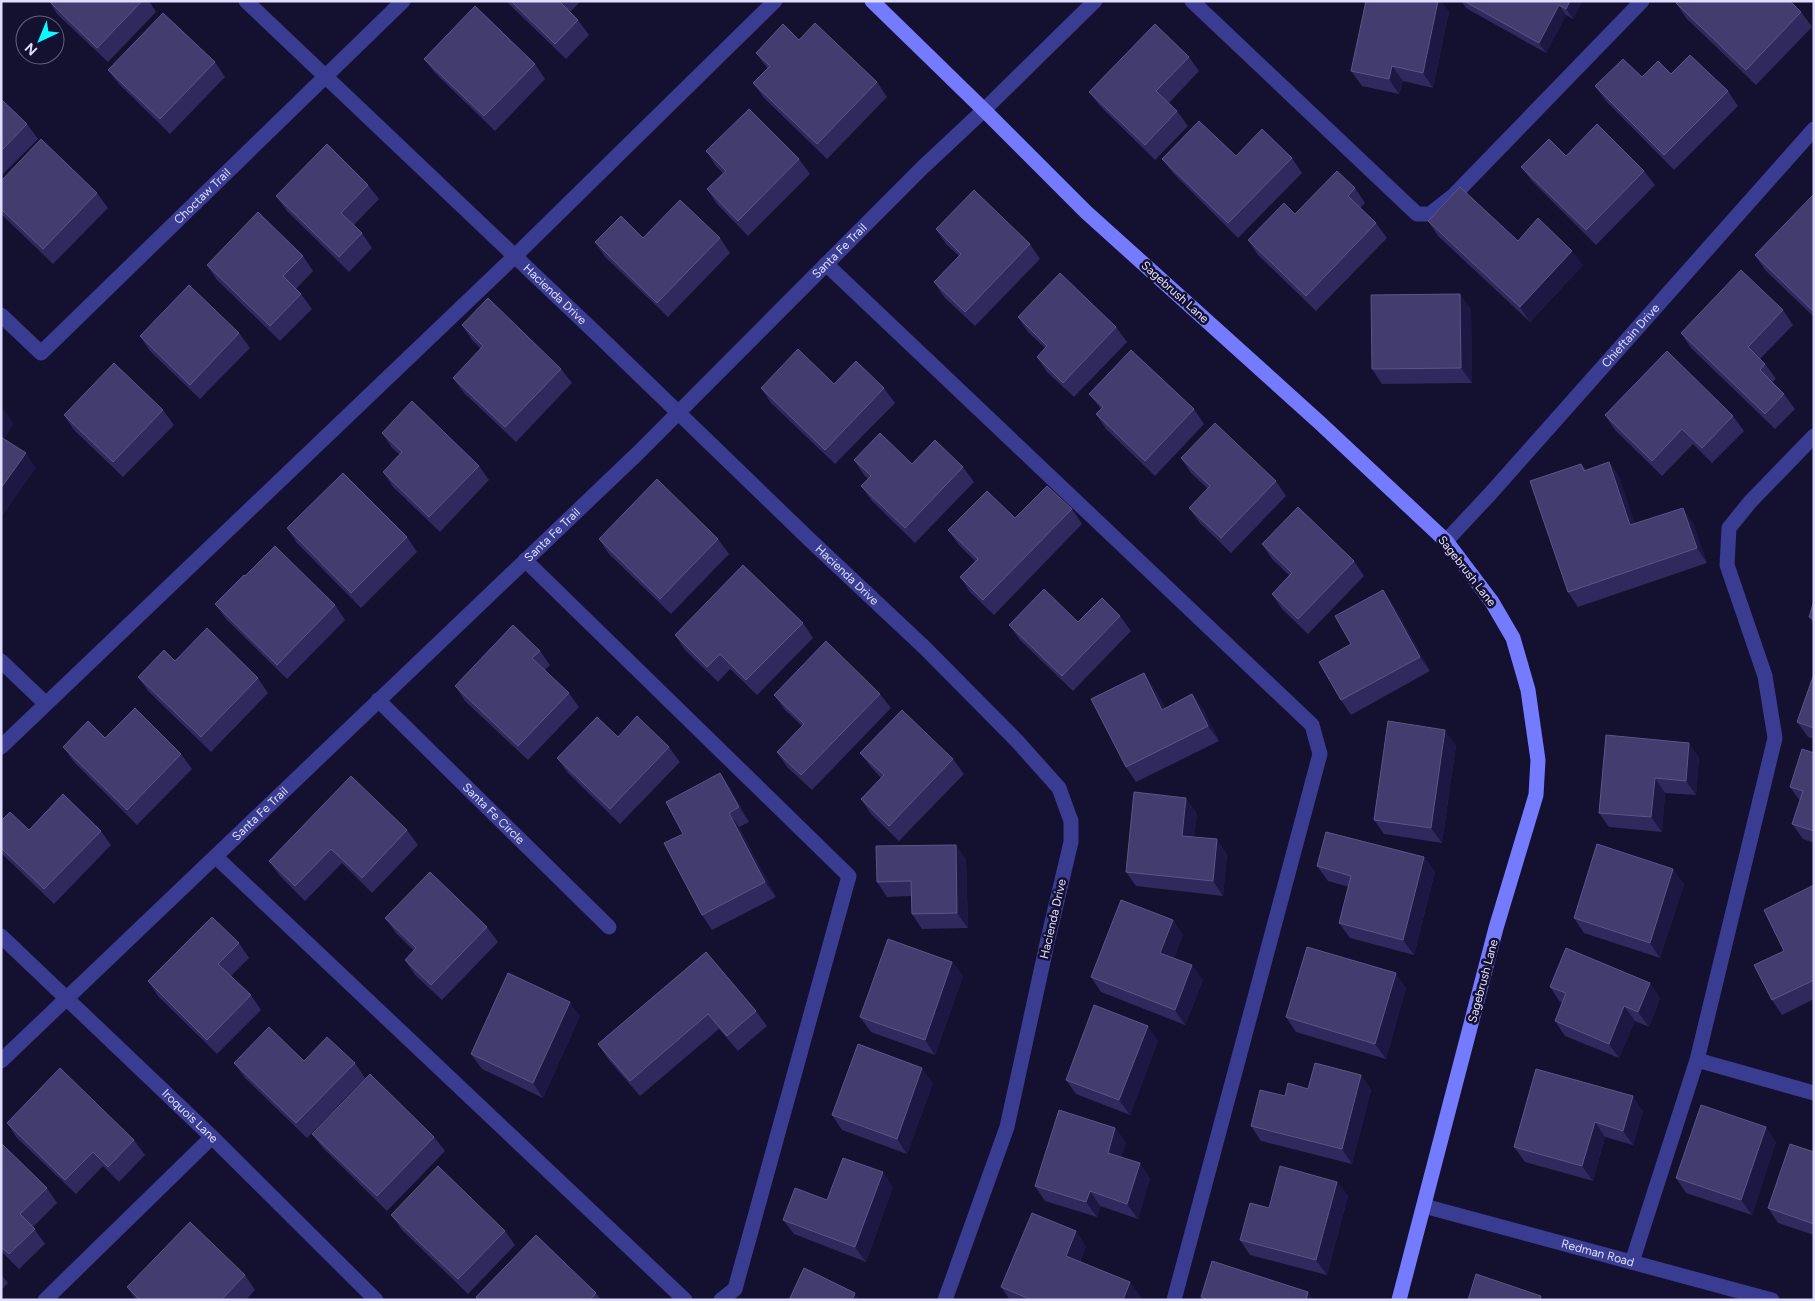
<svg xmlns="http://www.w3.org/2000/svg" width="1815" height="1301" viewBox="0 0 1815 1301" font-family="Figtree,sans-serif">
<rect width="100%" height="100%" fill="#14102f"/>
<g fill="none" stroke-linecap="round" stroke-linejoin="round">
<!-- lane -->
<path stroke="#393c90" stroke-width="15" d="M1192,1L1417,214H1430L1453,196L1642,1
M826,264L1312,725L1320,754L1174,1300
M525,560L849,876L735,1289L721,1300
M1,661L46,704
M1,747L515,256L775,1
M216,857L685,1300
M1697,1060L1814,1093
M1632,1262L1697,1060L1775,738L1765,676L1727,565L1729,528L1750,502L1814,436
M45,1300L212,1137"/>
<!-- street -->
<g stroke="#393c90" stroke-width="15">
<path id="s1" d="M246,1L600,337L810,540L925,648L1017,741L1059,788L1071,821V842L1048,939L1007,1127L945,1300"/>
<path id="s2" d="M1,315L41,353L403,1"/>
<path id="s3" d="M1446,541L1490,494L1814,129"/>
<path id="s4" d="M378,700L609,927"/>
<path id="s5" d="M1,936L212,1137L376,1300"/>
<path id="s6" d="M1,1061L638,453L922,168L984,110L1095,1"/>
<path id="s7" d="M1424,1206L1772,1300"/>
</g>
<!-- secondary -->
<path stroke="#757bff" stroke-width="15" d="M872,1L984,110L1086,212L1320,423L1446,541L1492,602L1513,638L1528,690L1538,760L1536,795L1496,928L1399,1300"/>
</g>
<!-- wall -->
<path fill="#2f295d" d="M49,1H149L156,12L108,62L57,14Z
M506,1H581L570,12L578,20L589,35L566,59Z
M1366,1H1441L1449,12L1433,88L1403,81L1399,94L1362,86L1351,71Z
M1461,1H1582L1573,19L1566,15L1546,53L1466,8Z
M1676,3L1801,12L1812,27L1756,85L1686,18Z
M756,53L877,82L887,97L827,159L764,98L753,83L768,69Z
M1189,57L1199,71L1169,103L1177,111L1188,126L1155,160L1100,106L1089,92Z
M424,59L535,64L545,79L495,131L435,73Z
M215,62L225,77L170,134L119,84L108,70Z
M1671,74L1728,91L1738,106L1674,170L1606,101L1595,86L1642,77Z
M1,99L27,124L38,139L1,176Z
M706,151L799,159L810,174L748,236L717,204L707,189L723,173L716,166Z
M1236,156L1292,158L1302,173L1238,238L1173,173L1162,159Z
M1521,167L1644,171L1655,185L1596,245L1532,181Z
M1,181L97,193L108,208L53,264L1,214Z
M368,185L379,199L354,225L362,233L372,248L349,272L287,211L276,196Z
M1355,188L1365,203L1360,208L1376,223L1387,238L1316,311L1258,255L1248,240L1295,214Z
M1814,195V317L1765,270L1755,255Z
M1428,221L1583,265L1530,322L1438,236Z
M936,229L1030,244L1040,259L975,326L944,297L934,282L959,256L946,244Z
M643,238H720L730,253L668,317L605,257L595,242Z
M303,256L313,271L296,289L301,294L312,309L280,341L217,280L207,265Z
M1471,309L1472,383L1382,384L1372,369Z
M1783,310L1793,325L1760,359L1765,364L1776,379L1772,382L1784,394L1795,409L1775,429L1691,348L1681,333Z
M1018,317L1116,327L1127,342L1074,397L1047,372L1037,357L1045,348L1028,332Z
M462,325L561,369L572,383L516,442L464,393L453,378L481,349L472,340Z
M239,333L250,348L200,399L150,351L140,336Z
M834,384L884,388L895,403L835,464L771,403L761,388Z
M1089,394L1194,409L1204,424L1155,476L1106,429L1096,414L1101,409Z
M163,410L174,425L123,477L74,430L64,415Z
M1605,415L1733,416L1744,431L1712,463L1693,444L1662,476L1615,430Z
M382,433L479,466L489,480L440,532L393,487L383,472L400,455L392,448Z
M1181,458L1276,481L1286,496L1231,553L1200,523L1189,508L1208,489L1191,473Z
M854,460L963,467L974,482L915,543L872,501L861,486L868,479L864,475Z
M1609,462L1619,477L1635,524L1693,523L1707,563L1578,607L1568,592L1581,464L1586,470Z
M1072,509L1082,524L994,615L970,592L960,577L975,561L959,545L948,530L1015,518Z
M287,528L407,537L417,552L361,608L297,543Z
M599,539H718L729,554L671,614L609,554Z
M1262,544L1354,561L1364,576L1308,634L1282,609L1272,594L1289,575L1272,559Z
M245,576L335,605L345,620L287,679L226,619L215,604Z
M1814,601V624L1809,617Z
M1393,604L1430,671L1351,715L1341,700L1351,644Z
M1120,616L1131,631L1073,691L1020,640L1009,625L1078,622Z
M803,623L813,638L757,695L730,669L718,682L685,650L675,635Z
M540,651L550,665L545,670L569,693L579,707L528,760L465,701L455,686Z
M175,661L258,678L268,693L211,752L149,692L138,677Z
M1144,673L1154,688L1165,708L1192,694L1203,709L1219,741L1136,782L1126,767Z
M1814,674V739L1808,737L1797,722Z
M880,694L891,708L812,790L787,767L777,752L802,726L785,710L774,695Z
M1606,735L1699,757L1696,795L1665,793L1662,832L1609,827L1599,813Z
M618,737L669,747L680,762L620,824L568,773L557,758Z
M105,738L181,754L192,769L137,825L74,762L63,747Z
M1456,745L1442,843L1384,834L1374,820Z
M860,753L953,759L964,774L899,841L871,814L861,799L881,778L871,767Z
M1814,753V843L1803,839L1792,824L1800,801L1790,787Z
M720,773L730,788L749,822L739,827L776,897L712,930L702,915L683,834Z
M1197,813L1194,837L1227,854L1223,896L1136,886L1126,872Z
M1,821L29,830L101,831L111,845L54,904L1,853Z
M407,830L418,845L372,893L342,863L305,901L280,876L269,861Z
M956,845L966,860L968,928L922,929L912,914L911,896L887,897L877,882Z
M1424,857L1435,872L1414,955L1350,938L1339,923L1349,887L1328,881L1317,866Z
M1684,884L1660,958L1584,933L1574,918Z
M1814,885V999L1782,1015L1772,1000L1784,951Z
M385,918L487,927L498,942L442,1000L415,975L405,960L414,951L396,933Z
M1173,920L1183,935L1174,958L1203,980L1185,1025L1101,992L1091,977Z
M239,943L249,958L231,976L251,995L261,1010L217,1054L158,996L148,981Z
M706,952L756,1011L767,1026L738,1051L719,1029L640,1096L608,1059L598,1044Z
M952,962L963,976L935,1055L871,1032L860,1017Z
M1650,983L1660,998L1649,1027L1635,1021L1619,1058L1565,1036L1555,1021L1562,1002H1560L1550,987Z
M1406,988L1386,1059L1296,1032L1286,1017Z
M580,1016L543,1098L482,1069L471,1054Z
M1158,1041L1130,1115L1076,1094L1066,1080Z
M304,1061L355,1063L365,1078L307,1138L245,1078L234,1063Z
M1536,1069L1643,1111L1633,1145L1605,1137L1593,1181L1525,1162L1514,1147Z
M1361,1075L1371,1090L1352,1164L1261,1141L1251,1126L1285,1096L1308,1089Z
M933,1083L907,1154L842,1130L832,1115Z
M7,1123L134,1140L145,1155L119,1182L103,1166L76,1194L17,1138Z
M1115,1128L1126,1143L1121,1157L1150,1178L1138,1219L1100,1206L1097,1217L1045,1201L1035,1186Z
M312,1134L434,1137L445,1151L387,1211L323,1148Z
M1776,1142L1752,1215L1686,1193L1676,1178Z
M1,1143L47,1188L57,1203L33,1227L45,1244L19,1269L1,1251Z
M1814,1152V1235L1778,1223L1768,1208Z
M1337,1182L1348,1196L1327,1275L1250,1255L1240,1240L1269,1208Z
M893,1187L866,1262L794,1234L783,1220L827,1200Z
M391,1215L505,1231L515,1245L468,1294L402,1230Z
M1086,1246L1080,1262L1141,1297L1139,1300H1010L1001,1287Z
M1,1274L8,1283L1,1290Z
M245,1275L255,1290L246,1300H136L127,1287Z
M596,1293L601,1300H478L476,1297Z"/>
<!-- shaded-wall -->
<path fill="#1c1743" d="M1438,1H1441L1449,12L1433,88L1423,73Z
M1570,1H1582L1573,19L1566,9Z
M1559,5L1566,15L1546,53L1539,43Z
M1392,66L1403,81L1399,94L1389,79Z
M1572,251L1583,265L1530,322L1520,307Z
M1460,294L1471,309L1472,383L1461,368Z
M4,409L14,424L1,443V413Z
M26,453L36,468L1,518V488Z
M1609,462L1619,477L1641,540L1630,525Z
M1683,508L1693,523L1707,563L1697,548Z
M1383,590L1393,604L1430,671L1420,657Z
M1144,673L1154,688L1173,724L1162,710Z
M1192,694L1203,709L1219,741L1208,726Z
M1445,730L1456,745L1442,843L1431,828Z
M1689,743L1699,757L1696,795L1686,781Z
M720,773L730,788L749,822L739,807Z
M1655,778L1665,793L1662,832L1651,817Z
M1186,798L1197,813L1193,850L1182,836Z
M729,813L739,827L776,897L765,882Z
M1217,839L1227,854L1223,896L1213,881Z
M956,845L966,860L968,928L957,913Z
M1424,857L1435,872L1414,955L1403,940Z
M1673,869L1684,884L1660,958L1650,943Z
M1173,920L1183,935L1171,968L1160,953Z
M952,962L963,976L935,1055L925,1040Z
M1192,965L1203,980L1185,1025L1175,1010Z
M1396,973L1406,988L1386,1059L1375,1044Z
M1650,983L1660,998L1649,1027L1638,1012Z
M570,1002L580,1016L543,1098L533,1083Z
M1624,1006L1635,1021L1619,1058L1609,1044Z
M1148,1026L1158,1041L1130,1115L1119,1100Z
M922,1068L933,1083L907,1154L897,1139Z
M1361,1075L1371,1090L1352,1164L1342,1149Z
M1633,1096L1643,1111L1633,1145L1623,1131Z
M1595,1122L1605,1137L1593,1181L1582,1166Z
M1766,1127L1776,1142L1752,1215L1741,1200Z
M1115,1128L1126,1143L1118,1168L1108,1153Z
M1140,1163L1150,1178L1138,1219L1127,1204Z
M883,1172L893,1187L866,1262L855,1247Z
M1337,1182L1348,1196L1327,1275L1316,1260Z
M1090,1191L1100,1206L1097,1217L1086,1202Z
M1076,1231L1086,1246L1076,1271L1066,1256Z
M1130,1282L1141,1297L1139,1300H1123Z
M1308,1292L1314,1300H1306Z
M855,1293L860,1300H852Z"/>
<!-- building -->
<path fill="#423c6f" stroke="#5b5685" d="M49,1H142L97,48Z
M511,1H559L578,20L555,44Z
M1366,1H1438L1423,73L1392,66L1389,79L1351,71Z
M1464,1H1570L1566,9L1559,5L1539,43Z
M1677,1H1790L1801,12L1746,70L1676,3Z
M475,6L535,64L484,116L424,59Z
M163,13L215,62L160,119L108,70Z
M815,23L877,82L817,144L753,83L770,66L756,53L783,24L799,40Z
M1155,24L1189,57L1156,91L1177,111L1145,145L1089,92Z
M1690,55L1728,91L1664,155L1595,86L1623,59L1642,77L1658,61L1671,74Z
M1,99L27,124L1,151Z
M749,109L799,159L738,221L707,189L726,171L706,151Z
M1199,121L1236,156L1262,129L1292,158L1228,223L1162,159Z
M1597,124L1644,171L1586,230L1521,167L1549,139L1566,156Z
M41,139L97,193L43,249L1,209V181Z
M327,144L368,185L341,213L362,233L339,257L276,196Z
M1337,171L1355,188L1348,196L1376,223L1306,296L1248,240L1284,203L1295,214Z
M1460,187L1518,241L1538,218L1572,251L1520,307L1428,221Z
M974,190L1030,244L965,312L934,282L961,254L936,229Z
M1813,195H1814V312L1755,255Z
M680,200L720,238L657,303L595,242L621,216L643,238Z
M258,212L303,256L283,276L301,294L270,326L207,265Z
M1741,270L1783,310L1748,347L1765,364L1760,370L1784,394L1765,414L1681,333Z
M1060,273L1116,327L1063,383L1037,357L1047,346L1018,317Z
M189,285L239,333L190,385L140,336Z
M1460,294L1461,368L1372,369L1371,295Z
M488,298L561,369L505,427L453,378L483,346L462,325Z
M798,349L834,384L856,361L884,388L825,450L761,388Z
M1131,350L1194,409L1145,461L1096,414L1103,407L1089,394Z
M1667,351L1733,416L1702,448L1682,429L1652,461L1605,415Z
M114,363L163,410L113,462L64,415Z
M412,401L479,466L429,517L383,472L402,452L382,433Z
M1215,423L1276,481L1221,538L1189,508L1210,486L1181,458Z
M880,433L912,464L935,440L963,467L905,528L861,486L871,476L854,460Z
M1,437L26,453L1,488Z
M1609,462L1630,525L1683,508L1697,548L1568,592L1530,481L1581,464L1584,471Z
M343,473L407,537L351,593L287,528Z
M657,479L718,539L660,599L599,539Z
M1047,486L1072,509L983,600L960,577L978,559L948,530L987,491L1015,518Z
M1298,507L1354,561L1298,619L1272,594L1292,573L1262,544Z
M275,546L335,605L277,665L215,604L244,575L245,576Z
M743,565L803,623L746,680L720,654L707,667L675,635Z
M1044,589L1078,622L1102,598L1120,616L1062,676L1009,625Z
M1383,590L1420,657L1341,700L1319,662L1351,644L1335,616Z
M1814,601V619L1809,617Z
M513,625L540,651L532,658L569,693L518,746L455,686Z
M207,628L258,678L201,737L138,677L164,650L175,661Z
M826,641L880,694L801,775L777,752L804,724L774,695Z
M1144,673L1162,710L1192,694L1208,726L1126,767L1091,699Z
M1814,674V728L1797,722Z
M135,708L181,754L127,810L63,747L88,721L105,738Z
M902,710L953,759L889,826L861,799L884,775L860,753Z
M637,716L669,747L610,809L557,758L597,717L618,737Z
M1388,721L1445,730L1431,828L1374,820Z
M1606,735L1689,743L1686,781L1655,778L1651,817L1599,813Z
M1802,749L1814,753V831L1792,824L1803,791L1790,787Z
M720,773L739,807L729,813L765,882L702,915L664,843L683,834L666,802Z
M351,776L407,830L362,878L331,849L295,886L269,861Z
M1134,792L1186,798L1182,836L1217,839L1213,881L1126,872Z
M63,794L101,831L44,889L1,848V821L10,812L29,830Z
M1326,832L1424,857L1403,940L1339,923L1351,876L1317,866Z
M1597,844L1673,869L1650,943L1574,918Z
M956,845L957,913L912,914L911,881L877,882L876,846Z
M430,872L487,927L431,985L405,960L416,948L385,918Z
M1814,885V980L1772,1000L1754,965L1784,951L1764,910Z
M1121,900L1173,920L1160,953L1192,965L1175,1010L1091,977Z
M212,917L239,943L218,964L251,995L207,1040L148,981Z
M888,939L952,962L925,1040L860,1017Z
M1307,947L1396,973L1375,1044L1286,1017Z
M1566,948L1650,983L1638,1012L1624,1006L1609,1044L1555,1021L1566,993L1550,987Z
M706,952L756,1011L727,1036L708,1014L630,1081L598,1044Z
M508,973L570,1002L533,1083L471,1054Z
M1094,1005L1148,1026L1119,1100L1066,1080Z
M269,1027L304,1061L327,1037L355,1063L296,1123L234,1063Z
M858,1044L922,1068L897,1139L832,1115Z
M1315,1063L1361,1075L1342,1149L1251,1126L1260,1090L1285,1096L1288,1083L1308,1089Z
M60,1068L134,1140L108,1167L93,1152L65,1180L7,1123Z
M1536,1069L1633,1096L1623,1131L1595,1122L1582,1166L1514,1147Z
M370,1074L434,1137L377,1196L312,1134Z
M1701,1105L1766,1127L1741,1200L1676,1178Z
M1059,1110L1115,1128L1108,1153L1140,1163L1127,1204L1090,1191L1086,1202L1035,1186Z
M1,1143L47,1188L20,1214L35,1229L9,1254L1,1247Z
M1790,1144L1814,1152V1224L1768,1208Z
M843,1158L883,1172L855,1247L783,1220L795,1188L827,1200Z
M438,1166L505,1231L458,1279L391,1215Z
M1280,1166L1337,1182L1316,1260L1240,1240L1250,1203L1269,1208Z
M1032,1213L1076,1231L1066,1256L1130,1282L1123,1300H1032L1001,1287Z
M190,1222L245,1275L221,1300H140L127,1287Z
M536,1235L596,1293L590,1300H479L476,1297Z
M1212,1261L1308,1292L1306,1300H1208L1201,1297Z
M804,1268L855,1293L852,1300H789Z
M1476,1274L1541,1296L1540,1300H1468Z"/>
<g text-anchor="middle" stroke-width="5" stroke-linejoin="round" paint-order="stroke">
<!-- street labels -->
<g font-size="12" fill="#e0deff" stroke="#14102f">
<text dy="4" stroke="none"><textPath href="#s2" startOffset="280">Choctaw Trail</textPath></text>
<text dy="4" stroke="none"><textPath href="#s6" startOffset="1166">Santa Fe Trail</textPath></text>
<text transform="translate(1175 292) rotate(42)" y="4">Sagebrush Lane</text>
<text dy="4" stroke="none"><textPath href="#s1" startOffset="426">Hacienda Drive</textPath></text>
<text dy="4" stroke="none"><textPath href="#s3" startOffset="276">Chieftain Drive</textPath></text>
<text dy="4" stroke="none"><textPath href="#s6" startOffset="762">Santa Fe Trail</textPath></text>
<text transform="translate(1467 571) rotate(52)" y="4">Sagebrush Lane</text>
<text dy="4" stroke="none"><textPath href="#s1" startOffset="831">Hacienda Drive</textPath></text>
<text dy="4" stroke="none"><textPath href="#s4" startOffset="162">Santa Fe Circle</textPath></text>
<text dy="4" stroke="none"><textPath href="#s6" startOffset="358">Santa Fe Trail</textPath></text>
<text transform="translate(1053 919) rotate(-77)" y="4">Hacienda Drive</text>
<text transform="translate(1483 981) rotate(-75)" y="4">Sagebrush Lane</text>
<text dy="4" stroke="none"><textPath href="#s5" startOffset="261">Iroquois Lane</textPath></text>
<text dy="4" stroke="none"><textPath href="#s7" startOffset="180">Redman Road</textPath></text>
</g>
</g>
<!-- border -->
<rect width="1815" height="1301" fill="none" stroke="#e0deff" stroke-width="5"/>
<!-- north arrow -->
<g transform="translate(40 40) rotate(224)"><circle r="24" fill="#14102f" stroke="#666282"/>
<path d="M0-4L9 19L0 12L-9 19Z" fill="#0af8ff"/>
<text y="-8" font-size="14" font-weight="bold" text-anchor="middle" fill="#e0deff">N</text>
</g>
</svg>
